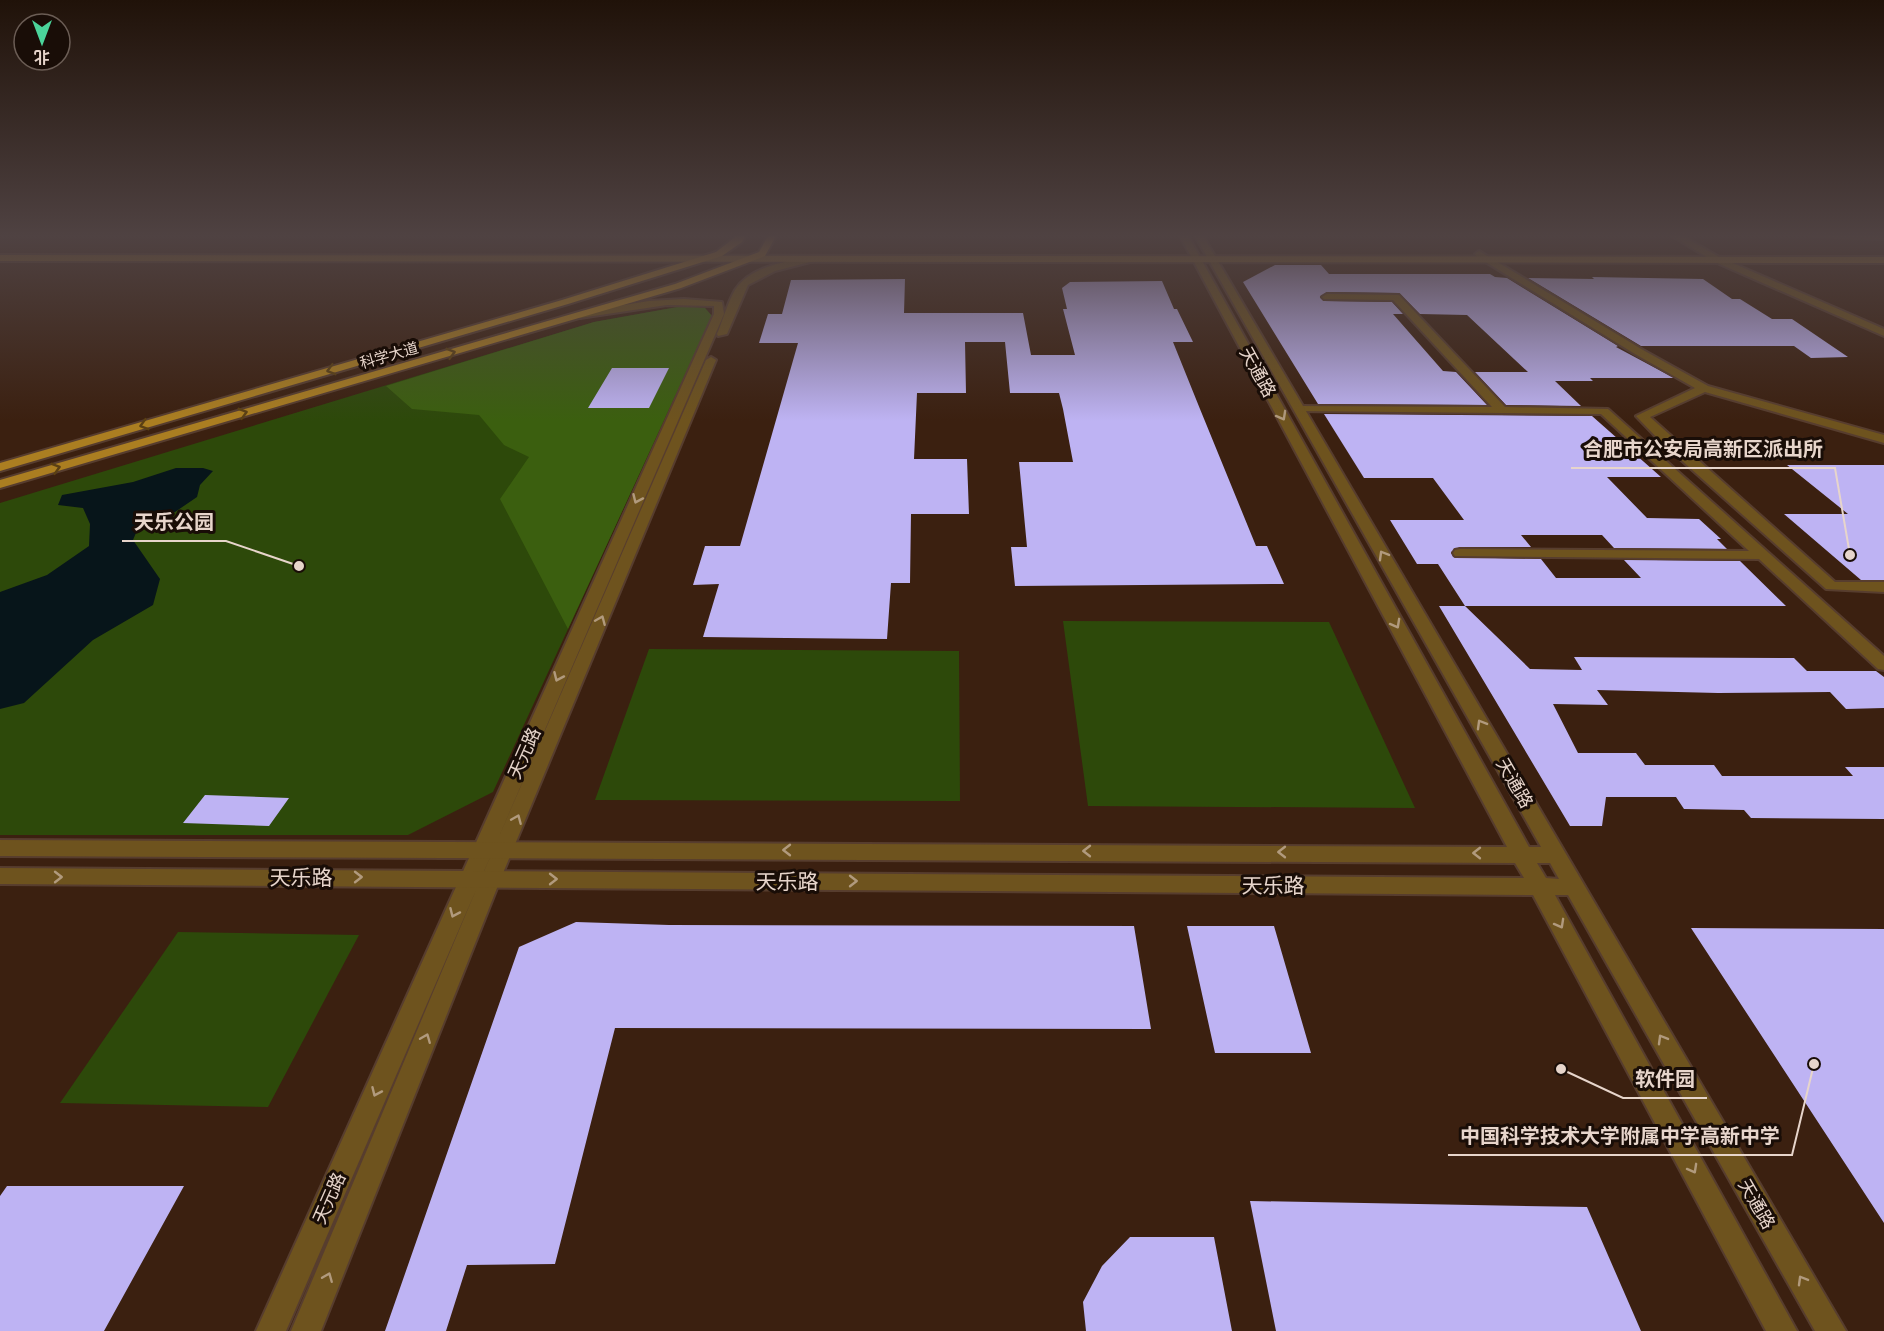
<svg xmlns="http://www.w3.org/2000/svg" width="1884" height="1331" font-family="Poppins,'Noto Sans SC',sans-serif">
  <style>
    .green { fill: #2d490a }
    .forest { fill: #3b5f0f }
    .water { fill: #07151a }
    .building { fill: #beb3f3 }
    .lines { fill: none; stroke-linecap: round; stroke-linejoin: round }
    .minor-casing { stroke: #573d2e; stroke-width: 4 }
    .tertiary-casing { stroke: #573d2e; stroke-width: 4 }
    .secondary-casing { stroke: #573d2e; stroke-width: 4 }
    .primary-casing { stroke: #573d2e; stroke-width: 4 }
    .minor { fill: #6e531e; fill-rule: evenodd }
    .tertiary { fill: #6e531e; fill-rule: evenodd }
    .secondary { fill: #8f6c29; fill-rule: evenodd }
    .primary { fill: #ab7e21; fill-rule: evenodd }
    .oneway { stroke: #5b4013 }
    .oneway2 { stroke: #b19a7d }
    .labels { text-anchor: middle; dominant-baseline: central; stroke-width: 6; stroke-linejoin: round; paint-order: stroke }
    .far-street-label { font-size: 15px; fill: #e7d5cb; stroke: #190d07 }
    .street-label { font-size: 18px; fill: #e7d5cb; stroke: #190d07 }
    .near-street-label { font-size: 21px; fill: #e7d5cb; stroke: #190d07 }
    .leader { fill: none; stroke: #e7d5cb; stroke-width: 2 }
    .callout-dot { fill: #e7d5cb; stroke: #190d07; stroke-width: 2 }
    .callout-label { font-size: 20px; text-anchor: middle; font-weight: bold; fill: #e7d5cb; stroke: #190d07; stroke-width: 6; stroke-linejoin: round; paint-order: stroke }
  </style>
  <rect width="100%" height="100%" fill="#3b2010"/>
  <!-- green -->
  <path class="green" d="M 683,306 L 705,308 L 712,316 L 493,792 L 408,835 L 0,835 L 0,503 L 594,322 Z
    M 1063,621 L 1329,622 L 1415,808 L 1088,806 Z
    M 649,649 L 959,651 L 960,801 L 595,800 Z
    M 178,932 L 359,935 L 268,1107 L 60,1103 Z"/>
  <!-- forest -->
  <path class="forest" d="M 683,306 L 705,308 L 712,316 L 568,629 L 500,499 L 529,457 L 504,445 L 479,415 L 412,409 L 386,386 L 594,322 Z"/>
  <!-- water -->
  <path class="water" d="M 176,468 L 203,468 L 213,471 L 200,485 L 197,497 L 175,512 L 141,521 L 133,540 L 160,579 L 153,605 L 93,640 L 24,703 L 0,709 L 0,592 L 47,575 L 89,546 L 90,524 L 83,508 L 58,505 L 62,495 L 133,482 Z"/>
  <!-- building -->
  <path class="building" d="M 1275,265 L 1321,265 L 1329,274 L 1490,274 L 1495,277 L 1507,278 L 1618,346 L 1616,347 L 1674,378 L 1590,378 L 1593,381 L 1555,381 L 1581,406 L 1506,405 L 1475,372 L 1528,372 L 1467,315 L 1420,314 L 1399,293 L 1327,292 L 1320,297 L 1324,301 L 1392,302 L 1403,314 L 1393,314 L 1443,371 L 1456,372 L 1487,405 L 1318,404 L 1243,282 Z
    M 1592,277 L 1703,279 L 1732,299 L 1740,299 L 1772,319 L 1792,319 L 1848,357 L 1811,358 L 1794,346 L 1641,346 L 1528,278 L 1594,279 Z
    M 905,279 L 904,313 L 1023,313 L 1031,355 L 1075,355 L 1063,309 L 1067,309 L 1062,288 L 1070,282 L 1162,281 L 1174,309 L 1177,309 L 1193,342 L 1173,342 L 1200,409 L 1256,546 L 1267,546 L 1284,584 L 1015,586 L 1011,547 L 1027,547 L 1019,462 L 1073,462 L 1063,409 L 1059,393 L 1010,393 L 1005,342 L 965,342 L 966,393 L 917,393 L 914,459 L 967,459 L 969,514 L 911,514 L 910,583 L 891,583 L 887,639 L 703,637 L 719,584 L 693,585 L 705,546 L 740,546 L 798,343 L 759,343 L 768,314 L 782,314 L 791,280 Z
    M 612,368 L 669,368 L 649,408 L 588,408 Z
    M 1324,414 L 1592,416 L 1661,477 L 1607,477 L 1647,518 L 1699,519 L 1721,539 L 1717,539 L 1727,549 L 1614,548 L 1602,535 L 1521,535 L 1531,547 L 1460,547 L 1451,552 L 1453,557 L 1541,559 L 1556,578 L 1641,578 L 1624,560 L 1740,561 L 1786,606 L 1465,606 L 1438,564 L 1417,564 L 1390,520 L 1464,520 L 1433,478 L 1364,478 Z
    M 1787,465 L 1884,465 L 1884,580 L 1861,580 L 1784,514 L 1848,514 Z
    M 1439,606 L 1465,606 L 1530,669 L 1582,670 L 1574,657 L 1794,658 L 1807,671 L 1876,671 L 1884,677 L 1884,708 L 1846,709 L 1830,692 L 1718,693 L 1597,690 L 1608,705 L 1553,704 L 1578,753 L 1636,753 L 1645,765 L 1714,765 L 1722,776 L 1853,776 L 1845,767 L 1884,767 L 1884,819 L 1751,818 L 1744,810 L 1684,809 L 1676,797 L 1606,797 L 1602,826 L 1570,826 Z
    M 205,795 L 289,798 L 269,826 L 183,823 Z
    M 576,922 L 669,925 L 1134,926 L 1151,1029 L 615,1028 L 555,1264 L 467,1265 L 446,1331 L 385,1331 L 519,947 Z
    M 1187,926 L 1274,926 L 1311,1053 L 1215,1053 Z
    M 1691,928 L 1884,929 L 1884,1223 Z
    M 7,1186 L 184,1186 L 104,1331 L 0,1331 L 0,1196 Z
    M 1250,1201 L 1587,1207 L 1641,1331 L 1276,1331 Z
    M 1130,1237 L 1214,1237 L 1232,1331 L 1086,1331 L 1083,1302 L 1102,1266 Z"/>
  <g class="lines">
    <!-- minor casing -->
    <g class="minor-casing">
      <path id="minor" d="M 1809,234 L 1884,234 L 1884,239 L 1813,236 Z
        M 1479,251 L 1643,350 L 1708,386 L 1884,435 L 1884,443 L 1705,392 L 1650,417 L 1835,582 L 1884,582 L 1884,592 L 1826,589 L 1662,443 L 1636,416 L 1695,388 L 1635,354 L 1476,256 L 1475,254 Z
        M 811,256 L 815,259 L 814,261 L 775,271 L 748,285 L 727,334 L 718,336 L 717,334 C 723,320 727,304 735,290 C 750,266 786,262 811,256 Z
        M 1327,294 L 1399,295 L 1505,407 L 1608,409 L 1884,656 L 1884,670 L 1878,669 L 1759,559 L 1455,556 L 1453,553 L 1455,550 L 1460,549 L 1749,551 L 1601,414 L 1295,411 L 1295,407 L 1299,406 L 1492,407 L 1393,300 L 1324,299 L 1322,297 Z
        M 684,299 L 722,302 L 724,314 L 286,1331 L 256,1331 L 714,314 L 714,306 L 667,305 L 580,318 L 575,315 L 580,312 L 649,301 Z
        M 711,357 L 716,360 L 501,878 L 321,1331 L 291,1331 L 481,878 L 706,360 Z"/>
    </g>
    <!-- tertiary casing -->
    <g class="tertiary-casing">
      <path id="tertiary" d="M 1179,234 L 1187,234 L 1529,847 L 1541,847 L 1194,234 L 1202,234 L 1846,1331 L 1815,1331 L 1568,895 L 1555,895 L 1797,1331 L 1766,1331 L 1533,895 L 0,884 L 0,868 L 1524,878 L 1515,863 L 0,856 L 0,840 L 1507,847 ZM 1537,863 L 1550,863 L 1559,879 L 1546,878 Z
        M 1669,234 L 1679,234 L 1721,258 L 1884,329 L 1884,336 L 1715,262 Z"/>
    </g>
    <!-- secondary casing -->
    <g class="secondary-casing">
      <path id="secondary" d="M 0,255 L 1884,257 L 1884,263 L 0,261 Z"/>
    </g>
    <!-- primary casing -->
    <g class="primary-casing">
      <path id="primary" d="M 739,234 L 747,234 L 742,242 L 722,256 L 568,304 L 0,471 L 0,463 L 562,300 L 716,252 Z
        M 769,234 L 777,234 L 765,256 L 681,288 L 0,488 L 0,480 L 675,284 L 759,252 Z"/>
    </g>
    <!-- minor -->
    <use href="#minor" class="minor"/>
    <!-- tertiary -->
    <use href="#tertiary" class="tertiary"/>
    <!-- secondary -->
    <use href="#secondary" class="secondary"/>
    <!-- primary -->
    <use href="#primary" class="primary"/>
  </g>
  <!-- one-way arrows -->
  <defs><path id="oneway-chevron" d="M-2-3.5L2.5 0L-2 3.5" fill="none" stroke-width="1.6" stroke-linecap="round" stroke-linejoin="round" transform="scale(1.5)"/></defs>
  <g class="oneway">
    <use href="#oneway-chevron" transform="translate(451 353) rotate(-16)"/>
    <use href="#oneway-chevron" transform="translate(331 370) rotate(164)"/>
    <use href="#oneway-chevron" transform="translate(243 413) rotate(-16)"/>
    <use href="#oneway-chevron" transform="translate(144 425) rotate(164)"/>
    <use href="#oneway-chevron" transform="translate(56 468) rotate(-16)"/>
  </g>
  <g class="oneway2">
    <use href="#oneway-chevron" transform="translate(1282 416) rotate(61)"/>
    <use href="#oneway-chevron" transform="translate(637 499) rotate(114)"/>
    <use href="#oneway-chevron" transform="translate(1383 555) rotate(-120)"/>
    <use href="#oneway-chevron" transform="translate(601 620) rotate(-67)"/>
    <use href="#oneway-chevron" transform="translate(1396 624) rotate(61)"/>
    <use href="#oneway-chevron" transform="translate(558 677) rotate(114)"/>
    <use href="#oneway-chevron" transform="translate(1481 724) rotate(-120)"/>
    <use href="#oneway-chevron" transform="translate(517 819) rotate(-67)"/>
    <use href="#oneway-chevron" transform="translate(787 850) rotate(-180)"/>
    <use href="#oneway-chevron" transform="translate(1087 851) rotate(-180)"/>
    <use href="#oneway-chevron" transform="translate(1282 852) rotate(-180)"/>
    <use href="#oneway-chevron" transform="translate(1477 853) rotate(-180)"/>
    <use href="#oneway-chevron" transform="translate(58 877)"/>
    <use href="#oneway-chevron" transform="translate(358 877)"/>
    <use href="#oneway-chevron" transform="translate(553 879)"/>
    <use href="#oneway-chevron" transform="translate(853 881)"/>
    <use href="#oneway-chevron" transform="translate(454 913) rotate(114)"/>
    <use href="#oneway-chevron" transform="translate(1560 924) rotate(61)"/>
    <use href="#oneway-chevron" transform="translate(426 1038) rotate(-68)"/>
    <use href="#oneway-chevron" transform="translate(1662 1039) rotate(-120)"/>
    <use href="#oneway-chevron" transform="translate(376 1092) rotate(114)"/>
    <use href="#oneway-chevron" transform="translate(1693 1169) rotate(61)"/>
    <use href="#oneway-chevron" transform="translate(328 1277) rotate(-68)"/>
    <use href="#oneway-chevron" transform="translate(1802 1280) rotate(-120)"/>
  </g>
  <!-- sky -->
  <linearGradient id="sky" x2="0" y2="1"><stop stop-color="#201209"/><stop offset="0.56" stop-color="#4f4242"/><stop offset="1" stop-color="#4f4242" stop-opacity="0"/></linearGradient>
  <rect width="1884" height="421" fill="url(#sky)"/>
  <g class="labels">
    <!-- far-street labels -->
    <g class="far-street-label">
      <text transform="translate(389 355) rotate(-16)">科学大道</text>
    </g>
    <!-- street labels -->
    <g class="street-label">
      <text transform="translate(1258 372) rotate(61)">天通路</text>
      <text transform="translate(524 753) rotate(-66)">天元路</text>
      <text transform="translate(1515 783) rotate(60)">天通路</text>
      <text transform="translate(329 1198) rotate(-66)">天元路</text>
      <text transform="translate(1757 1204) rotate(60)">天通路</text>
    </g>
    <!-- near-street labels -->
    <g class="near-street-label">
      <text x="301" y="877">天乐路</text>
      <text x="787" y="881">天乐路</text>
      <text x="1273" y="885">天乐路</text>
    </g>
  </g>
  <!-- callouts -->
  <path class="leader" d="M1850 555L1835 468H1571M299 566L226 541H122M1561 1069L1623 1098H1707M1814 1064L1792 1155H1448"/>
  <g class="callout-dot">
    <circle cx="1850" cy="555" r="6"/>
    <circle cx="299" cy="566" r="6"/>
    <circle cx="1561" cy="1069" r="6"/>
    <circle cx="1814" cy="1064" r="6"/>
  </g>
  <g class="callout-label">
    <text x="1703" y="456">合肥市公安局高新区派出所</text>
    <text x="174" y="529">天乐公园</text>
    <text x="1665" y="1086">软件园</text>
    <text x="1620" y="1143">中国科学技术大学附属中学高新中学</text>
  </g>
  <!-- north arrow -->
  <g transform="translate(42 42) rotate(180)"><circle r="28" fill="#190d07" stroke="#6b5d55" stroke-width="1.5"/>
  <path d="M0-4.5L10 22L0 15L-10 22Z" fill="#4bd49b"/>
  <text y="-9" font-size="16" font-weight="bold" text-anchor="middle" fill="#e7d5cb">北</text>
  </g>
</svg>
